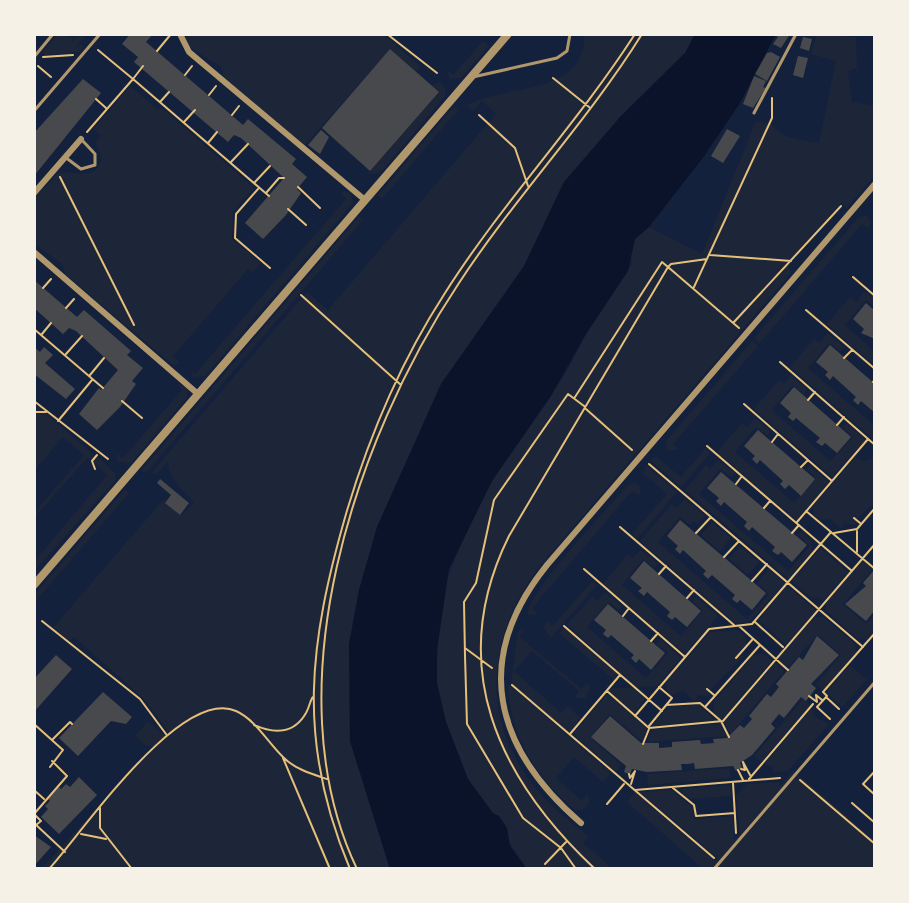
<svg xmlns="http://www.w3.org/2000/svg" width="909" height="903" font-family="'Open Sans',sans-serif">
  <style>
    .green { fill: #1d2539 }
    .water { fill: #0b132b }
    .building { fill: #48494c }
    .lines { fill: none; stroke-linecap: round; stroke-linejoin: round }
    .path { stroke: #e5c07b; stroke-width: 2 }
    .service { stroke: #b1986c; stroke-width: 3 }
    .minor { stroke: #b1986c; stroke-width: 6 }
    .tertiary { stroke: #b1986c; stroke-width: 8 }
  </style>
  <rect width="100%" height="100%" fill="#14213d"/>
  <!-- green -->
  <path class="green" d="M 58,34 L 74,38 L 70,45 L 79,34 L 87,34 L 75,48 L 81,44 L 84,47 L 79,52 L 45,55 L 42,52 Z
    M 184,34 L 383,34 L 421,67 L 416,72 L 390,50 L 304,146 L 223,76 L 221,67 L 189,47 Z
    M 584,34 L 695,34 L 685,53 L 621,116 L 564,182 L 524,266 L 441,384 L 377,527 L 359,590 L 349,644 L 350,741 L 390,869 L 41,869 L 153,746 L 146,746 L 135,736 L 148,721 L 162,734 L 167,730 L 143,698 L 74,637 L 70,641 L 52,629 L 163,500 L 181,516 L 194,502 C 182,489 168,480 168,461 L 156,475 L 152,472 L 307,292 L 328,310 L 496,114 L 482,101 L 473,111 L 467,105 C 506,84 587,96 584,34 Z
    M 817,34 L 856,37 L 857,68 L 848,71 L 852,102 L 875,106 L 875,175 L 847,208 L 841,203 L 790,261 L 788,267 L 792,272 L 543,562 C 487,632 477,720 538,791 C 552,808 571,822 588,836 L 583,843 L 613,869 L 527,869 L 468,779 L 446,722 L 437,683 L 438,629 L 446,584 L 470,520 L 492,481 L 568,370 L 586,334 L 632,264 L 630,247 L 635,239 L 649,227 L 702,254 L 756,121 L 772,124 C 780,139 803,140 819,143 L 836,61 L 811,54 Z
    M 483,41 L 489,46 L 461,78 L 450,79 L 446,70 L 453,75 Z
    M 439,82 L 445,88 L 445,96 L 380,173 L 367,174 L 439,92 L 432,85 Z
    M 130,86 L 158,110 L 162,108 L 254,188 L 233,212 L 232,239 L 261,263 L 253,272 L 248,269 L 173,356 L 180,363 L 174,366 L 66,275 L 62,264 L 34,244 L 34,198 L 57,174 C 76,168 96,184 102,157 L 95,142 L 101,136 L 93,129 Z
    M 454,106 L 458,110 L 382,199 L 378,195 Z
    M 345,191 L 351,194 L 353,203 L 205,376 L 193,377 L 190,370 L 195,374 L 346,199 L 341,193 Z
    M 866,215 L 871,223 L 869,229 L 862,224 L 760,343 L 754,338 L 858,218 Z
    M 359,216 L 363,220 L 146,473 L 141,471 Z
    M 865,291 L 875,300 L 875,307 L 866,300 L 845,325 L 875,352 L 875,366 L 827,324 L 850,297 L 856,302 Z
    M 828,333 L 844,347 L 840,351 L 829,343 L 808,368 L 875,426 L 875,441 L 790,367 L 814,339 L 819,343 Z
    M 752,341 L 758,346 L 673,444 L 679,449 L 668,451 L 666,441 Z
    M 791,375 L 807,389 L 804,394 L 793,385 L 772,410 L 830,461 L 853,437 L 842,427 L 846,423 L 865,440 L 832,477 L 754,409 L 779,380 L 784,384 Z
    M 177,384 L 187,387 L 187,397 L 131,463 L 118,462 L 116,453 L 123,458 L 182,390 Z
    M 34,403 L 94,455 L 90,460 L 87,458 L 34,518 L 34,513 L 84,455 L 63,437 L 34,471 Z
    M 755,418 L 771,431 L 767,435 L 756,427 L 735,452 L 794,503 L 816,478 L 806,469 L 809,465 L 829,482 L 796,520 L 717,452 L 742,423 L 747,427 Z
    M 706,448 L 710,453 L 681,487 L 650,460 L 657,457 L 681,477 Z
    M 875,456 L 875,502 L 857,519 L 856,525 L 844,524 L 842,529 L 830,519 L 820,520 L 814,515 L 813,506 L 854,458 L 867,461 Z
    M 98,457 L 115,473 L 115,481 L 34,571 L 34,562 L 107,475 L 93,462 Z
    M 718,460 L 735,473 L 731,477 L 720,469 L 699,494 L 788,571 L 810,546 L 798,535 L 802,531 L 811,540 L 812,552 L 788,579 L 685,490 L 706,465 L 710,469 Z
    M 646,465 L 677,492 L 637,539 L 632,534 L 667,494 L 643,473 Z
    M 636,482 L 641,489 L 639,496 L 632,491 L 532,608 L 538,614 L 528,615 C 527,592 608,508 628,485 Z
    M 125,489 L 129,493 L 34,603 L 34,595 Z
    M 685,499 L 705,516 L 698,525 L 694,521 L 690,525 L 680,517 L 658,542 L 747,619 L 769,594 L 757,583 L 768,569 L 785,583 L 750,621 L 735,623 L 640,541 L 672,504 L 677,508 Z
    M 712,522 L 731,538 L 720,551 L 701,535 Z
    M 740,546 L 759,562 L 748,575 L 729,559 Z
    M 821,548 L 848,572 L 823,601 L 816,596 L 813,599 L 791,581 Z
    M 641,550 L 658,564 L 654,568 L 643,559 L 622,585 L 681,636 L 703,611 L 692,601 L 696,597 L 718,616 L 685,654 L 603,584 L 628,554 L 633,558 Z
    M 863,561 L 873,569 L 843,604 L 866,624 L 875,615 L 875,630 L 867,639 L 859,640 L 826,611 L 826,603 Z
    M 592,581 L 597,585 L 551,638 L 544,629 L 546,621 L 553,626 Z
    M 787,586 L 816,610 L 786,645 L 758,620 Z
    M 605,592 L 622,606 L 619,610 L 608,602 L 587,627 L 646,678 L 668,653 L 657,644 L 661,639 L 681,658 L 657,686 L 637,687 L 567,625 L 592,596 L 597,601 Z
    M 815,617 L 823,617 L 855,644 L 856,652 L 823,690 L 816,684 L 841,655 L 818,635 L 788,667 L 778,659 Z
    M 564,628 L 618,674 L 614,680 L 559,633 Z
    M 523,629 L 520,637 L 581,689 L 587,683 L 590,687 L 586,698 L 574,698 L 579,691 L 532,651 L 514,671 L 561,713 L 567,706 L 581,718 L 569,732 L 511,683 L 518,632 Z
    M 737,630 L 745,636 L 746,644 L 737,655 L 744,656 L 708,692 L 710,697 L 698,695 L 695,702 L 683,691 L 671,695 L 666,690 L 665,683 L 710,632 Z
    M 764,654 L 772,661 L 721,720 L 714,713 L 714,701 L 754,655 Z
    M 775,663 L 784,671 L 731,734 L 724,723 Z
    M 850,665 L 867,680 L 842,707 L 826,692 Z
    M 508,684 L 611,773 L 603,782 L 574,757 L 556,778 L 581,800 L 588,795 L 589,803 L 584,809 L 575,810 C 537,778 509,736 508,684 Z
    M 612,688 L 633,688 L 645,699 L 634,713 L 609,691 Z
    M 607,694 L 647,728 L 642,741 L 610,714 L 590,737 L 621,765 L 616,772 L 573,734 Z
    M 803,699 L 810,705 L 761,762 L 754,756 Z
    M 699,705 L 716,721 L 652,726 L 668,707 Z
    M 811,709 L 815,717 L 829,724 L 788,771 L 773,772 L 772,766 L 764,764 Z
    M 720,724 L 726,736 L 647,742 L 652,729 Z
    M 730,768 L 731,778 L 648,785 L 647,774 Z
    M 793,770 L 875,841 L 875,869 L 698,869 L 700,866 L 627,802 L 635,793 L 715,861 L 717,858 L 640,792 L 672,790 L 693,808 L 694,819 L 733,816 L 734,840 L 740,833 L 736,796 L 746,784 L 779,782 L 780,786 Z
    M 731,785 L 731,796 L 689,799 L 682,793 L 682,789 Z"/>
  <!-- water -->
  <path class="water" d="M 695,34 L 776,34 L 740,103 L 705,155 L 649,227 L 635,239 L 628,271 L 586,334 L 551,396 L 492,481 L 449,569 L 437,650 L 437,683 L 446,722 L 468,779 L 493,813 L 499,816 L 507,828 L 510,846 L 527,869 L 390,869 L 350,741 L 349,644 L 359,590 L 377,527 L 441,384 L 524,266 L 564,182 L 621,116 L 685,53 Z"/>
  <!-- building -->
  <path class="building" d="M 130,34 L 153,34 L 146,42 L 243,125 L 248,119 L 296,159 L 292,164 L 307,177 L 297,189 L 301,193 L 286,215 L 263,239 L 245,223 L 284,178 L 241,138 L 234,135 L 228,142 L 134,62 L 138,57 L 122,44 Z
    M 773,34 L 790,34 L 781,48 L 773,44 L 778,37 Z
    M 803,37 L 812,39 L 809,51 L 800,48 Z
    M 390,49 L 439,92 L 370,171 L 322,128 Z
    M 771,52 L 780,57 L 767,81 L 755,74 L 767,53 Z
    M 798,56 L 808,58 L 803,78 L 793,75 Z
    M 754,76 L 766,81 L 763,87 L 766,88 L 753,108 L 743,104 Z
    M 83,79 L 101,93 L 34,176 L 34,133 Z
    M 727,129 L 740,136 L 723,163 L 711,156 Z
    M 321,130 L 329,137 L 320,154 L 308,145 Z
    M 34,280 L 77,317 L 84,310 L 131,351 L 127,355 L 143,368 L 132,381 L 136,384 L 120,407 L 97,430 L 79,414 L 99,388 L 101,390 L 118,370 L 76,331 L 69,328 L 63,334 L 34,308 Z
    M 866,303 L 875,311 L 875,339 L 861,333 L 864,329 L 853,319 Z
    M 830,345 L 875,384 L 875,413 L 861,401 L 858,405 L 853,400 L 856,397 L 833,376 L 830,380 L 825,375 L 828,372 L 816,362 Z
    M 34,347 L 40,352 L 44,347 L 53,355 L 45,363 L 75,389 L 66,399 L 34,374 Z
    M 794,387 L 851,437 L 837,453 L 825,443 L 822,446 L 816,442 L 820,438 L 796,418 L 793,421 L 788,417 L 791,413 L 780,403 Z
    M 758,430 L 815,479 L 801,496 L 789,485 L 785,489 L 780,484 L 783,481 L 760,460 L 757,464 L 752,459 L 755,456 L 744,446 Z
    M 721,472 L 807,545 L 792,562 L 781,552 L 778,555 L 772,551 L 775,547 L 752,527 L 749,531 L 744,526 L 747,522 L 724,502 L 721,506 L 716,501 L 719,498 L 707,488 Z
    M 160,479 L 189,503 L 180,515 L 165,503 L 171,495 L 157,483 Z
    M 680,520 L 766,593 L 752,610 L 740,600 L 737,603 L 732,599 L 735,595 L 712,575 L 708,579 L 703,574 L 706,571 L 683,550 L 680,554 L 675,549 L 678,546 L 667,536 Z
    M 644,561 L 701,611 L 687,627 L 675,617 L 672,620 L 667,616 L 670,612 L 647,592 L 644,596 L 638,591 L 642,588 L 630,578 Z
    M 875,569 L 875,610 L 866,621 L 845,604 L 866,586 L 863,583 Z
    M 608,604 L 665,653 L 651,670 L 639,659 L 636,663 L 631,658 L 634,655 L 611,635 L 608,638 L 603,634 L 606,630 L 594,620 Z
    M 817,636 L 839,655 L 811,684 L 816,688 L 806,701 L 801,697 L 784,718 L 779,714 L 771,724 L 775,728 L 752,755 L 740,763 L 742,768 L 736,771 L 733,766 L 695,769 L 694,763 L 688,764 L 681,764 L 682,770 L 647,772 L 632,769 L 630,775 L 624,772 L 626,766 L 591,737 L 610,716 L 641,743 L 659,743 L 659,748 L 672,747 L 672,742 L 700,740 L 701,744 L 714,743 L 713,739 L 727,738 L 740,725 L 744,728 L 752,719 L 749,716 L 767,694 L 771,697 L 779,687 L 776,684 L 799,657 L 803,660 Z
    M 56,655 L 72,669 L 34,712 L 34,679 Z
    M 103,692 L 132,717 L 126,724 L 111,721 L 78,756 L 59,738 Z
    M 79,777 L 97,795 L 59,834 L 41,817 L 48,809 L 45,806 L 50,801 L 48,799 L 59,787 L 61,789 L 66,784 L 70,787 Z
    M 34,835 L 51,847 L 34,866 Z"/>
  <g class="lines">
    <!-- path -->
    <path class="path" d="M 72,34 L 77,34
      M 387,34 L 437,73
      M 98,50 L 133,79 L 143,66
      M 157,51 L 171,34
      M 43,57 L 73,55
      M 38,66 L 51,77
      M 185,75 L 192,66
      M 553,78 L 589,107
      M 209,95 L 216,86
      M 96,99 L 106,108
      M 160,102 L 169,92
      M 232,115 L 239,106
      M 479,115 L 515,148 L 528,186
      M 184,122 L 195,110
      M 87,132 L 133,79 L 269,196
      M 208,143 L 217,132
      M 231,162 L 248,144
      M 60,177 L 134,325
      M 254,183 L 270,166
      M 298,187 L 320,208
      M 258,189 L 236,214 L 235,238 L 270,268
      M 266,193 L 279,178 L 284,178
      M 288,209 L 306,225
      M 710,255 L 791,261
      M 853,277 L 875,296
      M 694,287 L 772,118 L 772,98
      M 43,288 L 51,279
      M 301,295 L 401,385
      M 66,308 L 74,299
      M 806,310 L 875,369
      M 734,322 L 841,206
      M 34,329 L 103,388
      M 42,334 L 51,323
      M 66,354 L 82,336
      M 844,358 L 852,350
      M 780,362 L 875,445
      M 90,375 L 104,358
      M 873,382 L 875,379
      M 575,397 L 662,262 L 668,267 L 671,264 L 707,259
      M 808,400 L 815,392
      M 34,401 L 108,459
      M 122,401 L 142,418
      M 744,404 L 832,481
      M 586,409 L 632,450
      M 34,412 L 46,412
      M 58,421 L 92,380
      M 837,425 L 844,417
      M 772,442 L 778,434
      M 707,446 L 852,571
      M 649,464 L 863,647
      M 801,467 L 808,460
      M 95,469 L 92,461 L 97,455
      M 736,484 L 742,476
      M 764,508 L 770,501
      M 806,511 L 875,569
      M 854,518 L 860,523
      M 797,522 L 868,439
      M 620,527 L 734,625
      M 857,531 L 857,552
      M 696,533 L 711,517
      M 792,533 L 799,525
      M 834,533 L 857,529 L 875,508
      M 724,557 L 739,541
      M 584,569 L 685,657
      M 659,574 L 666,566
      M 752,581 L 767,564
      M 687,598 L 694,590
      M 623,616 L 629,608
      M 42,621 L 140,699 L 166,734
      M 755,622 L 783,647
      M 564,626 L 662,711
      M 739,626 L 788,670
      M 651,641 L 658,633
      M 465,648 L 492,668
      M 736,658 L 752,640
      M 512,685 L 714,858
      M 707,689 L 714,695
      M 607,691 L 649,728 L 723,721 L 875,544
      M 809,696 L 817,702 L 816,695 L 822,700
      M 826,697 L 839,709
      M 666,705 L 700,703 L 721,721 L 729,737
      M 705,707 L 760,645
      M 817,707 L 827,696 L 823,692 L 875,633
      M 817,707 L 830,719
      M 635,716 L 709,629 L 752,624 L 831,532
      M 34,724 L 63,750 L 50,767
      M 254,725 C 274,734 294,734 306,713 C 310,706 310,700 313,697
      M 649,726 L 672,698 L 659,687
      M 570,734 L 620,675
      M 53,739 L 70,722 L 72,724
      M 643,744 L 649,729
      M 283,758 L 330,869
      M 741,769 L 745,770 L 743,762 L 750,775
      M 738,770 L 743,780
      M 875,771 L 863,784 L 875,795
      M 629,774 L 630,778 L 635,771 L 631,784
      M 749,779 L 813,704
      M 800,780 L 875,844
      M 733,783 L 736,833
      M 673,788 L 694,805 L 696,816 L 735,813
      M 34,790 L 44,799
      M 635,790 L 780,778
      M 852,803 L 875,823
      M 607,804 L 624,784
      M 100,808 L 100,828 L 132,869
      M 34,823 L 65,852
      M 36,825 L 41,821 L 34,814 L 67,776 L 52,761
      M 81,834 L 106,839
      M 545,864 L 566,842
      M 49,869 C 83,832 180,687 236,711 C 256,720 268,743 284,758 C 295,769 312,774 327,779
      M 350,869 C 296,741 309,643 346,514 C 369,436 401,361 445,293 C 502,203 577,124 635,34
      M 357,869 C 271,689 355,439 459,283 C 515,197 588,121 642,34
      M 576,869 L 561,848 L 523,818 L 467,724 L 465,656 L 464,602 L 476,583 L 494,500 L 568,394 L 584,406
      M 595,869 C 497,777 445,665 509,536 L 668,267 L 739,328"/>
    <!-- service -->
    <path class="service" d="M 34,57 L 53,34
      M 473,77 L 557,58 L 567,51 L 570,34
      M 34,111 L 100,34
      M 754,113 L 796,34
      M 65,157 L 81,169 L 95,165 L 95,154 L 81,139
      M 714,869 L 875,682"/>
    <!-- minor -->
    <path class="minor" d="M 180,34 L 189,52 L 365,200
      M 34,193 L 81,139
      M 34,252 L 198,394
      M 581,823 C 494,748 471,659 547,565 L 875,184"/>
    <!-- tertiary -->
    <path class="tertiary" d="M 34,585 L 508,34"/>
  </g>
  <!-- border -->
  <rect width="909" height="903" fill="none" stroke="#f6f1e7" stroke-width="72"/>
</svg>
